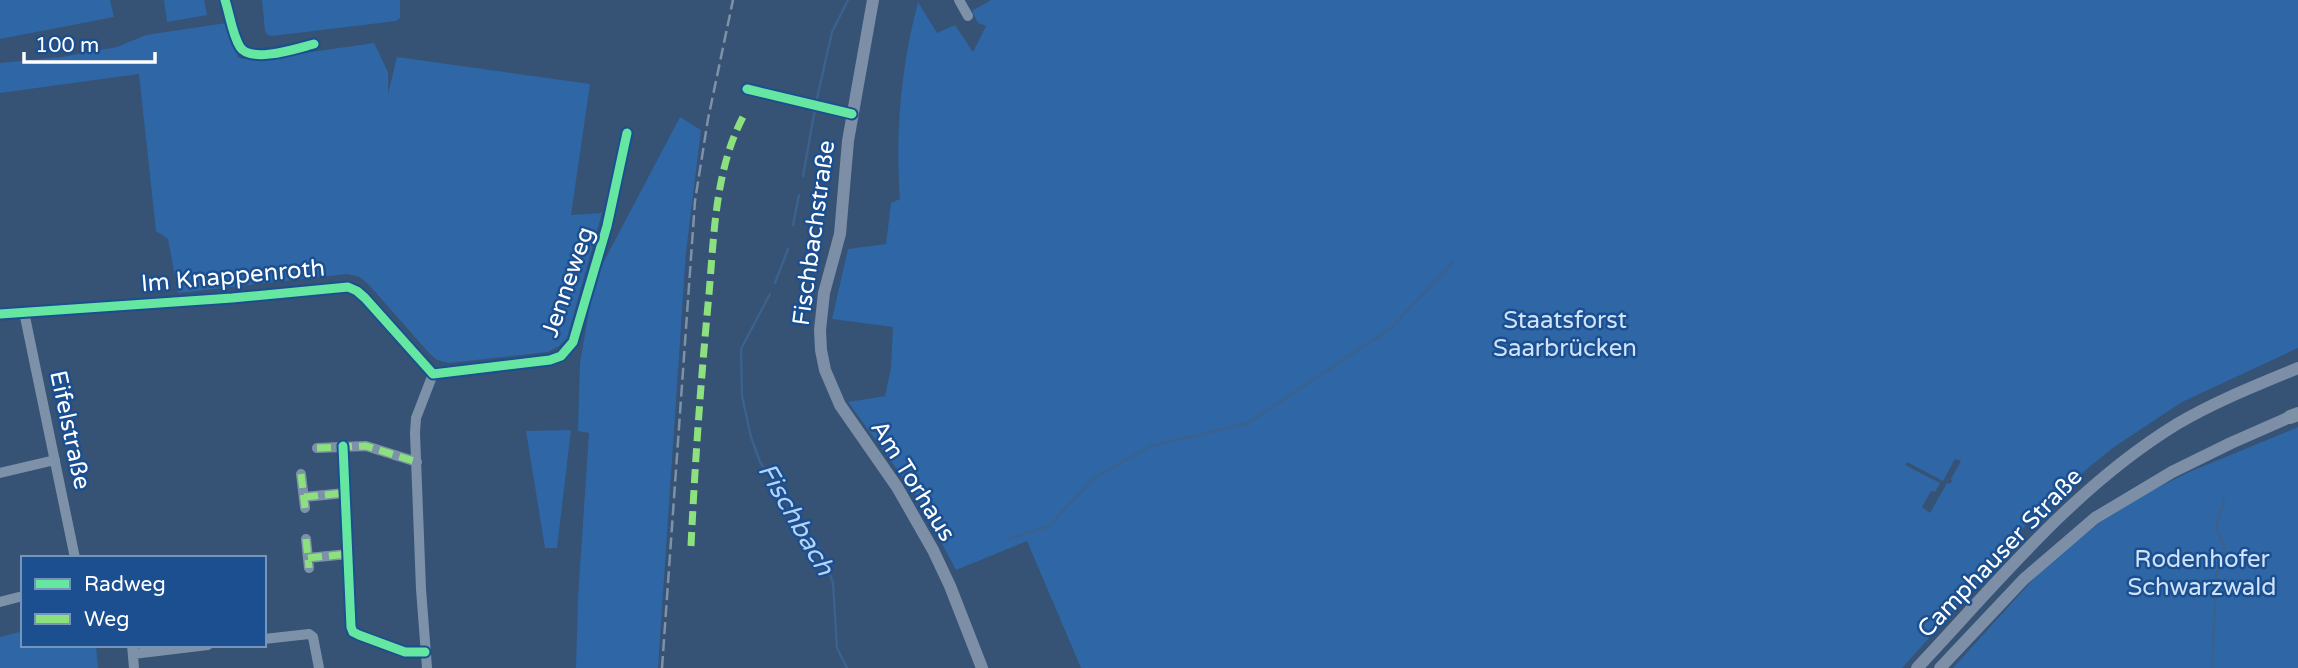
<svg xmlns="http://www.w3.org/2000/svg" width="2298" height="668" font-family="'Varela Round',sans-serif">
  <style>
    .green { fill: #2f66a5; fill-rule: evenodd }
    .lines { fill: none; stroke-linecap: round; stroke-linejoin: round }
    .stream { stroke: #3b618d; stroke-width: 2.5 }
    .minor { stroke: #7d92a8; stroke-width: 10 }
    .major { stroke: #7d8ea7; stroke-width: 12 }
    .highway { stroke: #7e92a7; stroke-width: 14 }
    .rail { stroke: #7e92a7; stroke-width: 2.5; stroke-dasharray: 12 5; stroke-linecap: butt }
    .quiet { stroke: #8de07e; stroke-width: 7; stroke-dasharray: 14 7; stroke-linecap: butt }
    .cycleway-casing { stroke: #1b4f8f; stroke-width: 13 }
    .cycleway { stroke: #66e7a1; stroke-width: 9 }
    .labels { text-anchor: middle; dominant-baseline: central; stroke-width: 5; stroke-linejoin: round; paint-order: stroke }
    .street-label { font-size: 24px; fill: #fff; stroke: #1b4f8f }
    .park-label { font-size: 24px; fill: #cfe3fa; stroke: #1b4f8f }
    .water-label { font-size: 26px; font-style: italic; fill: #b5d3f5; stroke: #1b4f8f }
  </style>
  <rect width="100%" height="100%" fill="#365274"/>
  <!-- green -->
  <path class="green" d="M 0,0 L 110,0 L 114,17 L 0,39 Z
    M 164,0 L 204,0 L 207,15 L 167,22 Z
    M 262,0 L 400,0 L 400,18 L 396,21 L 272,36 L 268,35 L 265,31 Z
    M 991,0 L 2298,0 L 2298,348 L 2182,402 L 2114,447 L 2088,468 L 2028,523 L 1989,565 L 1976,586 L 1902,668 L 1081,668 L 1027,541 L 956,570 L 917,497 L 848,402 L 885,396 L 891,368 L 893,327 L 832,319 L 848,249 L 886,244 L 891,203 L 900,199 C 895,132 901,67 918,2 L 937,33 L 955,25 L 973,52 L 986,26 L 978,23 L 972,11 ZM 1955,459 L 1961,461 L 1951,479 L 1952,481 L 1950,484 L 1947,483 L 1930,513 L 1922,507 L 1931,491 L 1935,492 L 1940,483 L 1905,465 L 1907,462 L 1943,481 Z
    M 226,23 L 238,58 L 255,60 L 374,43 L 388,72 L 388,94 L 397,57 L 590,84 L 571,215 L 602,213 L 567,338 L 559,346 L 548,352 L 449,363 L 437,360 L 429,353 L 370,286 L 360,277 L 347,274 L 178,293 L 168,239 L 156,231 L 139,74 L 0,93 L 0,63 L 62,57 L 117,47 L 146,35 Z
    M 680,117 L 701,130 L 686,252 L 658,668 L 576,668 L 578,597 L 589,433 L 578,431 L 580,363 L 592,294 L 603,263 Z
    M 2298,427 L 2298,668 L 1953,668 L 2045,566 L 2102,521 L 2151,491 L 2189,472 Z
    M 571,430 L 557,548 L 545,548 L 526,431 Z
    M 23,631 L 23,645 L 96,645 L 98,668 L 0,668 L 0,637 Z"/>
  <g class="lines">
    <!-- stream -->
    <path class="stream" d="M 816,103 L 832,32 L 848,0
      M 803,176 L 815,109
      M 793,225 L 799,195
      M 775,283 L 788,249
      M 770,294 L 741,349 L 742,396 L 751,437 L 760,462 L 824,557 L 833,583 L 837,648 L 847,668
      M 1009,539 L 1049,526 L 1094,478 L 1151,446 L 1248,423 L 1390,329 L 1453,262
      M 2212,668 L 2216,576 L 2225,548 L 2216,528 L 2224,499"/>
    <!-- minor -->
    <path class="minor" d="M 225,0 C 230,15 232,34 240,47 C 251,64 298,48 314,44
      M 959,0 L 968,16
      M 747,89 L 852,114
      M 24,312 L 75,558
      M 0,314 L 232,298 L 348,287 L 357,291 L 365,298 L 433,374
      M 433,374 L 550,360 L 561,356 L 573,342 L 607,226 L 627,133
      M 343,446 L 351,627 L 353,632 L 359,635 L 405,652 L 425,652
      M 317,448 L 366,446 L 417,462
      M 0,473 L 55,460
      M 301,474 L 305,508
      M 304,497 L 345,493
      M 306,539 L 309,568
      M 308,558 L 348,554
      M 0,602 L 23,596
      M 264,639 L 309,634 L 313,637 L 319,668
      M 132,645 L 134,668
      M 133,654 L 208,645
      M 427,668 L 421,589 L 415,433 L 416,418 L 433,374"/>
    <!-- major -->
    <path class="major" d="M 873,0 L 848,141 L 840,234 L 824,293 L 820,330 L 821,350 L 825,370 L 840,405 L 897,487 L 933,550 L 950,586 L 982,668
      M 1917,668 C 1999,581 2074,487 2177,424 C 2216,401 2257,385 2298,368
      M 1940,668 L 2024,579 L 2095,518 L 2172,472 L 2231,443 L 2290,417"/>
    <!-- highway -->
    <path class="highway" d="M 2290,417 L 2298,414"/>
    <!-- rail -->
    <path class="rail" d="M 662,668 L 695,201 L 708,119 L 733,0"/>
    <!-- quiet -->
    <path class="quiet" d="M 317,448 L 366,446 L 417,462
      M 301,474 L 305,508
      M 304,497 L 345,493
      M 306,539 L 309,568
      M 691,546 C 695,462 701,378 709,294 C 714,236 715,170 743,117
      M 308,558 L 348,554"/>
    <!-- cycleway casing -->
    <g class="cycleway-casing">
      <path id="cycleway" d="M 225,0 C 230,15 232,34 240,47 C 251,64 298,48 314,44
        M 747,89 L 852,114
        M 0,314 L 232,298 L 348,287 L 357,291 L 365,298 L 433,374 L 550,360 L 561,356 L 573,342 L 607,226 L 627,133
        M 343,446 L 351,627 L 353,632 L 359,635 L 405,652 L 425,652"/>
    </g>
    <!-- cycleway -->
    <use href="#cycleway" class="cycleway"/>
  </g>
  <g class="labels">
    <!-- street labels -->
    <g class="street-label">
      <text transform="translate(814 233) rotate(-82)">Fischbachstraße</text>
      <text transform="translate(233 276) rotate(-5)">Im Knappenroth</text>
      <text transform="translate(568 282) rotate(-71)">Jenneweg</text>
      <text transform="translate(70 430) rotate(78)">Eifelstraße</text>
      <text transform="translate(913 481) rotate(58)">Am Torhaus</text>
      <text transform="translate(2000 553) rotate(-46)">Camphauser Straße</text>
    </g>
    <!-- park labels -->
    <g class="park-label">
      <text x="1565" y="320">Staatsforst<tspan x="1565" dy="28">Saarbrücken</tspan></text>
      <text x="2202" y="559">Rodenhofer<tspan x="2202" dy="28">Schwarzwald</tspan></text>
    </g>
    <!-- water labels -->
    <g class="water-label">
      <text transform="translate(796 519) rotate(60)">Fischbach</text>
    </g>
  </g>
  <!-- legend -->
  <rect x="21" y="556" width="245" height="91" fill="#1b4f8f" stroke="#7695bc" stroke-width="2"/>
  <rect x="35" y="579" width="35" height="10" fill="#66e7a1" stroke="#7695bc" stroke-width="2"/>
  <text x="84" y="591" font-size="21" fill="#ffffff">Radweg</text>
  <rect x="35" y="614" width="35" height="10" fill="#8de07e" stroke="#7695bc" stroke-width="2"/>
  <text x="84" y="626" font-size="21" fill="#ffffff">Weg</text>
  <!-- scale -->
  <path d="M24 52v10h131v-10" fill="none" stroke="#ffffff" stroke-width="3.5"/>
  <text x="35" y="52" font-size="21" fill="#ffffff" stroke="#1b4f8f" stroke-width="5" paint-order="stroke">100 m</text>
</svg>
